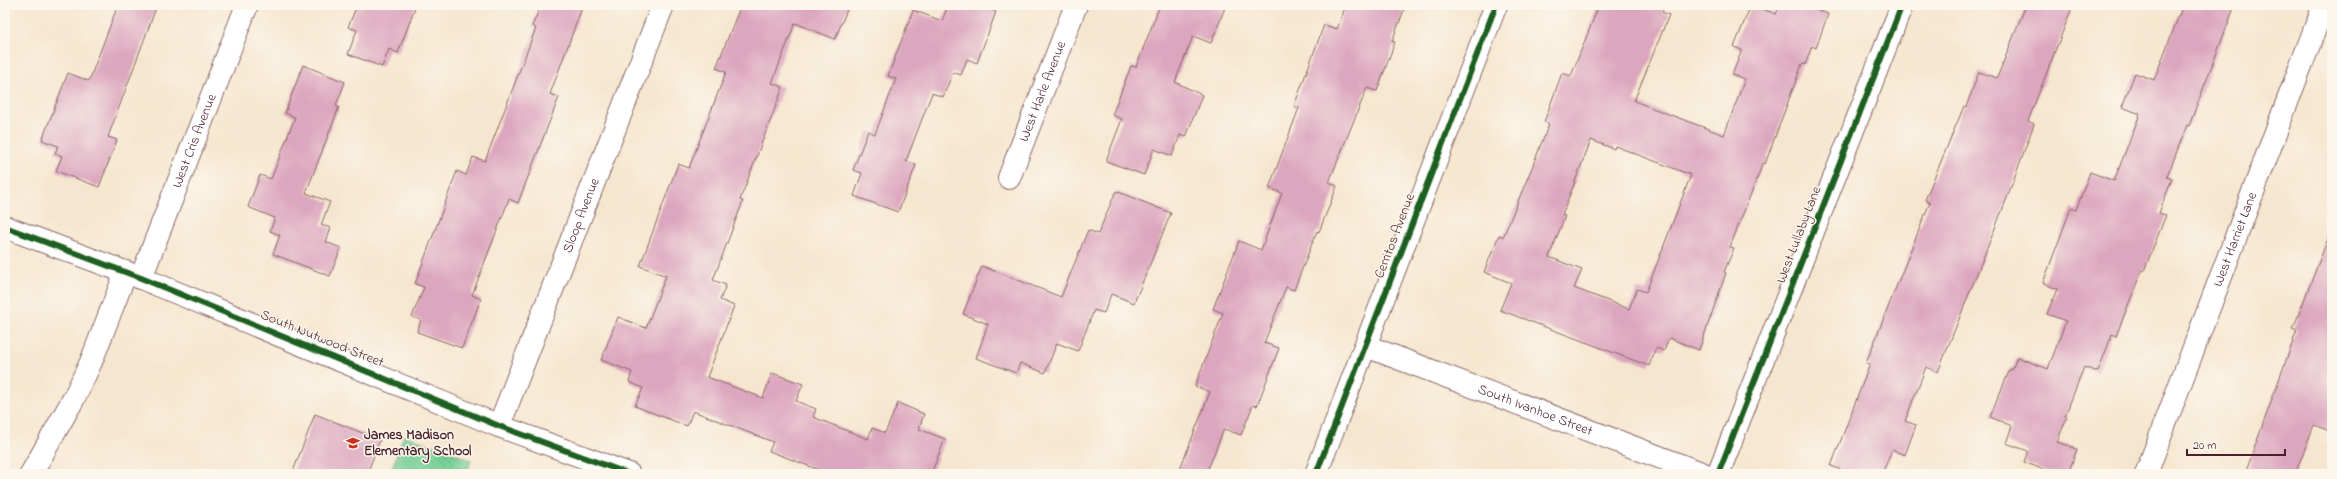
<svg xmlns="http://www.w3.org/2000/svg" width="2337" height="479" font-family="'Indie Flower',sans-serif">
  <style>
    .grass { fill: url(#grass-dots); stroke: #607860 }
    .building { fill: #dca6be; fill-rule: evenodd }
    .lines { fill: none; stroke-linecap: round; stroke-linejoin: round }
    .minor-casing { stroke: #866564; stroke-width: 24 }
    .minor { stroke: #fff; stroke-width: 22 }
    .cycleway-casing { stroke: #fbf7ec; stroke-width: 8 }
    .cycleway { stroke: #1b5e20; stroke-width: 6 }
    .labels { text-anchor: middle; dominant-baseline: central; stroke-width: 3; stroke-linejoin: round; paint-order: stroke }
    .street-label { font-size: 14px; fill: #4a1f2b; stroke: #fbf7ec }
    .poi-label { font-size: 14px; font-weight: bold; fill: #4a1f2b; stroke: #fbf7ec; text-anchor: start }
  </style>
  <defs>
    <pattern id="grass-dots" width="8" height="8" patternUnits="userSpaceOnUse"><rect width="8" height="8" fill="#76d096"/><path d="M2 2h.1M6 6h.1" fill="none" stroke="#68b281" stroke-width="1.8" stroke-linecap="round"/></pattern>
  </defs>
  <rect width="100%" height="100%" fill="#fbf7ec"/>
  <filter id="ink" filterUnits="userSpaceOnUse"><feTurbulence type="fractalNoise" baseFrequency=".025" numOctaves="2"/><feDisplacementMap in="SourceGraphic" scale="8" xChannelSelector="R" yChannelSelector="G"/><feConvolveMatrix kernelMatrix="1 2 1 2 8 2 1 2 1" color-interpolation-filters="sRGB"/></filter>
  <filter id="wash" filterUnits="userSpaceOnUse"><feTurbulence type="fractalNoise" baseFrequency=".012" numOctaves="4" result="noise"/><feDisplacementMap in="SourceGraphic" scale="16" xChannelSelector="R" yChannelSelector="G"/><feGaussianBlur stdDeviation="0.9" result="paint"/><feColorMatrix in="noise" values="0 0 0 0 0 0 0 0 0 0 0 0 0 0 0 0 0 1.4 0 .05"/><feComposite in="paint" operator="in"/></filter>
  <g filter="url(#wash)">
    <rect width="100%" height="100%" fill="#f6e6cf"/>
    <!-- grass -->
    <path class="grass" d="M 404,435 L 471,460 L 467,474 L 390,474 Z"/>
    <g id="blocks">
      <!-- building -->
      <path class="building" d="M 118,5 L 157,5 L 108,137 L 117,140 L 99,187 L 56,171 L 62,156 L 55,153 L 58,146 L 42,140 L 68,73 L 89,81 Z
        M 357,5 L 416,5 L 398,53 L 389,49 L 382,67 L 348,54 L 357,30 L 348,27 Z
        M 541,5 L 583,5 L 550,94 L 559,97 L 518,203 L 509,199 L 472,295 L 481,299 L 462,348 L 417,332 L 421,320 L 412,317 L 424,287 L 415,284 L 457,171 L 466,175 L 473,157 L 485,161 L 536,28 L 532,26 Z
        M 741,5 L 849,5 L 835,39 L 795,23 L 772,83 L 783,87 L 740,200 L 743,201 L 713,280 L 726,285 L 720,300 L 734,306 L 707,377 L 763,398 L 772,373 L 803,384 L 796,401 L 816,409 L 813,417 L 868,439 L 872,428 L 885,433 L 898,403 L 924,414 L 919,429 L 945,439 L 931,474 L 830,474 L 769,451 L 773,442 L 693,411 L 687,426 L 635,406 L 643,388 L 629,382 L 632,372 L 601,360 L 618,317 L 646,328 L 666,276 L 640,266 L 678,164 L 689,168 L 726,72 L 716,68 Z
        M 948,5 L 979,5 L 996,12 L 977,63 L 967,59 L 961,75 L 953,72 L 943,97 L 932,93 L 906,161 L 916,165 L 898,212 L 854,196 L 862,173 L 853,170 L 868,131 L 875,134 L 896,79 L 888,76 L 913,10 L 942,21 Z
        M 1160,5 L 1226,5 L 1211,43 L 1193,36 L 1175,82 L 1202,95 L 1186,137 L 1180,135 L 1172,156 L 1154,149 L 1144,175 L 1106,161 L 1122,119 L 1112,115 L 1131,66 L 1136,67 Z
        M 1346,5 L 1406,5 L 1392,41 L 1395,42 L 1377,91 L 1367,88 L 1329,182 L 1337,186 L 1319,232 L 1317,231 L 1294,290 L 1286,287 L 1264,343 L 1279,348 L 1257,406 L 1253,405 L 1241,435 L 1224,429 L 1206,474 L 1178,474 L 1210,392 L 1195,386 L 1223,313 L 1213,309 L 1239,241 L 1261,250 L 1282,193 L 1269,188 L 1299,108 L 1294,106 L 1324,25 L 1337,29 Z
        M 1599,5 L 1665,5 L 1662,12 L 1669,15 L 1634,101 L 1724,135 L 1745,79 L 1732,75 L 1742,50 L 1734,47 L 1751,5 L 1776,14 L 1780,5 L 1804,5 L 1828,14 L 1816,48 L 1812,46 L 1805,65 L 1802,64 L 1765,164 L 1763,163 L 1730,247 L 1734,248 L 1724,272 L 1726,273 L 1699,350 L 1669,338 L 1664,351 L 1656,348 L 1649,366 L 1500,310 L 1511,283 L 1484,272 L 1499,235 L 1503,237 L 1531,170 L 1549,124 L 1544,122 L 1562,73 L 1571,76 ZM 1591,140 L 1614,149 L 1615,146 L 1691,175 L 1646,292 L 1637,289 L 1629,309 L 1574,288 L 1582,270 L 1549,257 L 1565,216 L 1562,215 Z
        M 2026,5 L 2073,5 L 2028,121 L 2034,124 L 2007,198 L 1938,372 L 1926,367 L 1905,421 L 1916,425 L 1905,455 L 1892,450 L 1882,474 L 1852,474 L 1831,466 L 1870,364 L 1866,363 L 1930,202 L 1925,200 L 1964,106 L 1966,107 L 1979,72 L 1997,78 Z
        M 2183,5 L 2235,5 L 2189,126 L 2187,125 L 2167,177 L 2172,179 L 2159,213 L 2166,215 L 2144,271 L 2142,270 L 2116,336 L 2112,334 L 2098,372 L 2084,367 L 2065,416 L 2067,417 L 2057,442 L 2077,449 L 2068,474 L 2055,474 L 2024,462 L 2028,451 L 2006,443 L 2012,426 L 1990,417 L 2010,369 L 2012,370 L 2017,357 L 2048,369 L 2066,321 L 2047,314 L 2057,289 L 2043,283 L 2071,208 L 2076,210 L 2090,172 L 2114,181 L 2140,114 L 2122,107 L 2135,73 L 2154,80 Z
        M 303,65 L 345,82 L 336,106 L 339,107 L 306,193 L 330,202 L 321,225 L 331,228 L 326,242 L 341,248 L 330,276 L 273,254 L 280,235 L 270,231 L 275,218 L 248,207 L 260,175 L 271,179 L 295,117 L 285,113 Z
        M 1116,191 L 1171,213 L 1134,303 L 1111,294 L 1104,313 L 1094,310 L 1078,351 L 1057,343 L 1045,373 L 1020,363 L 1016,373 L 976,358 L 988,324 L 963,314 L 982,266 L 1061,297 L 1088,230 L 1098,234 Z
        M 2330,233 L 2332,234 L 2332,432 L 2314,425 L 2295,474 L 2245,474 L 2297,330 L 2293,329 Z
        M 315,414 L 380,440 L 367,474 L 292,474 Z"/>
    </g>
  </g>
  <g filter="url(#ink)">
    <use href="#blocks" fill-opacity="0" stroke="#866564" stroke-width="1"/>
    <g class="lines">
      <!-- minor casing -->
      <g class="minor-casing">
        <g id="minor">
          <path id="s1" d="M 1009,178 L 1076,5"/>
          <path d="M 5,227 L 141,278 L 499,426 L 629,474"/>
          <path id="s2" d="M 141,278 L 247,5"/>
          <path id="s3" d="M 1366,346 L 1704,474"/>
          <path id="s4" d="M 499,426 L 663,5"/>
          <path d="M 31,474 L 74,398 L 91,362 L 126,272"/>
          <path d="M 1316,474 L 1496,5"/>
          <path d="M 1718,474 L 1902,5"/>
          <path id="s5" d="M 2146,474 L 2324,5"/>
        </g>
      </g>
      <!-- minor -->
      <use href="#minor" class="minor"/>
      <!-- cycleway casing -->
      <g class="cycleway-casing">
        <path id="cycleway" d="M 5,227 L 141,278 L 499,426 L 629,474
          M 1316,474 L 1496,5
          M 1718,474 L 1902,5"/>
      </g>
      <!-- cycleway -->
      <use href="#cycleway" class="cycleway"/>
    </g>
  </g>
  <!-- icons -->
  <defs>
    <g id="school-bare" transform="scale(1.08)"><path d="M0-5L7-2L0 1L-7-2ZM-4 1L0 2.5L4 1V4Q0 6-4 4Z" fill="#c8321e" stroke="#fbf7ec" stroke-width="2.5" paint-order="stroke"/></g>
  </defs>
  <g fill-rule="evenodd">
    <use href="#school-bare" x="353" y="443"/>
  </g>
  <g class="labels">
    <!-- street labels -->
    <g class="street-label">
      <text stroke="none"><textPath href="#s1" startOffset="93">West Harle Avenue</textPath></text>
      <text stroke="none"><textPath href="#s2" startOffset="147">West Cris Avenue</textPath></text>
      <text stroke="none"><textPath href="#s4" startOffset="226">Sloop Avenue</textPath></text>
      <text transform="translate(1799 235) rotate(-69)">West Lullaby Lane</text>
      <text transform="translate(1395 236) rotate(-69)">Cerritos Avenue</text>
      <text stroke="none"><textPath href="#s5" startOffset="251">West Harriet Lane</textPath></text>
      <text transform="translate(322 339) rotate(22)">South Nutwood Street</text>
      <text stroke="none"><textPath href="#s3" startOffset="181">South Ivanhoe Street</textPath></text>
    </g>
    <!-- poi labels -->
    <g class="poi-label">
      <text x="364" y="435">James Madison<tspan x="364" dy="16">Elementary School</tspan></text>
    </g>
  </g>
  <!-- margin -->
  <rect width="2337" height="479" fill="none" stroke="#fbf7ec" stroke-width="20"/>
  <!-- scale -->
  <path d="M2187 449v6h98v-6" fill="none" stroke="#4a1f2b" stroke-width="2"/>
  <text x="2193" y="449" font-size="12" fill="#4a1f2b" stroke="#fbf7ec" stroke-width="3" paint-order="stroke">20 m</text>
</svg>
